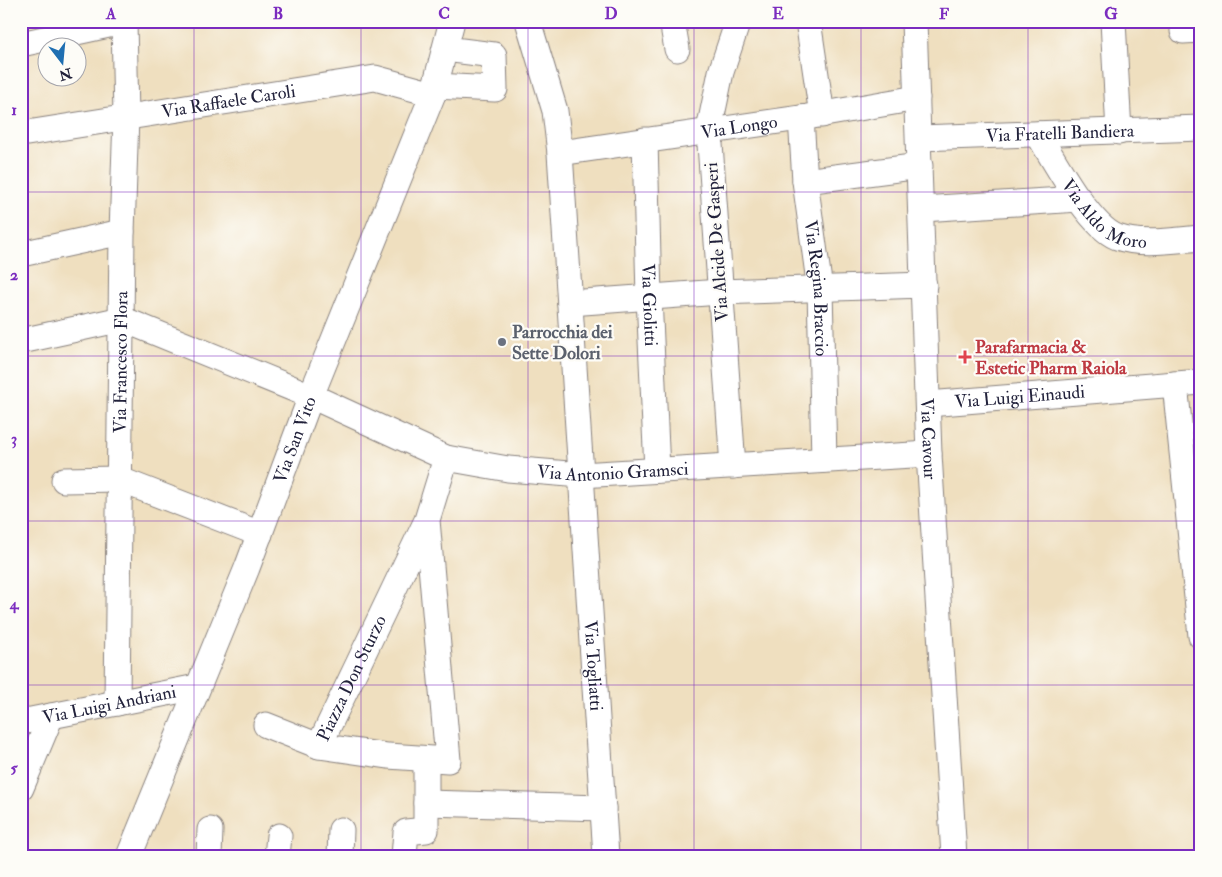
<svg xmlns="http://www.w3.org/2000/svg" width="1222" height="877" font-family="'IM FELL Double Pica',serif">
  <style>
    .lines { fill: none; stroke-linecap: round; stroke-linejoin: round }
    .minor-casing { stroke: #88807d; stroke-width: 27 }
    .minor { stroke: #fff; stroke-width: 25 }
    .grid { fill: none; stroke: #7b2cbf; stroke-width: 1; stroke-opacity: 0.55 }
    .worship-dot { fill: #6b7280; stroke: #fdfcf7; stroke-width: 2 }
    .health-dot { fill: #e0444e; stroke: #fdfcf7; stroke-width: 2 }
    .labels { text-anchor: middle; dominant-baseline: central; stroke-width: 4.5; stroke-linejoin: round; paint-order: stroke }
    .street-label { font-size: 18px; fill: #22223b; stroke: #fdfcf7 }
    .worship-label { font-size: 18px; font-weight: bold; fill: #5b616d; stroke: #fdfcf7; text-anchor: start }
    .health-label { font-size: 18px; font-weight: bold; fill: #be3a42; stroke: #fdfcf7; text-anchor: start }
    .neatline { fill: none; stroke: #7b2cbf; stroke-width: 2 }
    .grid-label { font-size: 16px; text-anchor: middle; font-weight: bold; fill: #7b2cbf }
  </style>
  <rect width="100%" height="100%" fill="#fdfcf7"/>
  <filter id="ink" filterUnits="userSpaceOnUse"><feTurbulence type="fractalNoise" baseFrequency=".02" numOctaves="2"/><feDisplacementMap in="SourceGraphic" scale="10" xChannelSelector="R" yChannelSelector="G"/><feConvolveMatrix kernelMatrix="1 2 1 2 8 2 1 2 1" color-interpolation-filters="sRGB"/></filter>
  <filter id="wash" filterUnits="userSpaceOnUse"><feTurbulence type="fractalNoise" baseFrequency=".0096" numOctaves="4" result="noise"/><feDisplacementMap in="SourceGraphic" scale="20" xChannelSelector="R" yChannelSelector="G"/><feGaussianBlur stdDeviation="1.12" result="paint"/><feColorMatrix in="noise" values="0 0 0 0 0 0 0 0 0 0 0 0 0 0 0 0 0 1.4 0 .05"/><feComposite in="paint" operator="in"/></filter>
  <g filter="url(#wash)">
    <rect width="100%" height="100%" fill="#efdfbf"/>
  </g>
  <g filter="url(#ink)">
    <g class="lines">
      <!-- minor casing -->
      <g class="minor-casing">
        <g id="minor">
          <path id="s1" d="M 528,21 L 555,111 L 560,153 L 606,856"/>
          <path d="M 672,21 L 677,49"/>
          <path d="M 808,21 L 822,115"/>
          <path id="s2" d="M 914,21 L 929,454 L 954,856"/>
          <path d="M 1113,21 L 1119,132"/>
          <path d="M 1183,21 L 1183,31 L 1201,30"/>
          <path d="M 21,44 L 127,21"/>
          <path d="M 435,86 L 495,89 L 494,55 L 445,49"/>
          <path id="s3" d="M 801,118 L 805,181 L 820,289 L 824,460"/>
          <path id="s4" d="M 21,134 L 375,78 L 433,94"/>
          <path id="s5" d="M 1038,134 C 1054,160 1089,226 1117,237 C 1142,246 1175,240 1201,238"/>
          <path id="s6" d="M 919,138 L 1201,128"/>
          <path id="s7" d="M 645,140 L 649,297 L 657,470"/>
          <path id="s8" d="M 560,153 L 807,117 L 917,98"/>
          <path d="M 805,181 L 920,166"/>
          <path d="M 922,209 L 1079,199"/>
          <path d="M 21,254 L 122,232"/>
          <path d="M 570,303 L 720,292 L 924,285"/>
          <path id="s9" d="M 21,341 L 122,319 L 311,396 L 446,458 L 508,469 L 581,475 L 929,454"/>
          <path d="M 1175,384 L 1201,636"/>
          <path id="s10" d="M 928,404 L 1201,382"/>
          <path d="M 733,466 L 709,130 L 721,72 L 738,21"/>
          <path d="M 64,480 L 118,479 L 260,534"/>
          <path id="s11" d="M 427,520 L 448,760 L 388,756 L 319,746 L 427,520 L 446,458"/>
          <path id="s12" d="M 117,703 L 122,232 L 126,117 L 124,21"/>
          <path id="s13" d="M 21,722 L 197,687"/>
          <path d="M 266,725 L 319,746"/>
          <path d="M 21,788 L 51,716"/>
          <path d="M 426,803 L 603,808"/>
          <path id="s14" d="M 129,856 L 247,568 L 311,396 L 433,94 L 452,21"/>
          <path d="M 209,856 L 210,830"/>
          <path d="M 277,856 L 279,836"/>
          <path d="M 340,856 L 341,830"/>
          <path d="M 404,856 L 406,832 L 426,830 L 426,759"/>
        </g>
      </g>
      <!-- minor -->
      <use href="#minor" class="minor"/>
    </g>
  </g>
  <!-- grid -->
  <path class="grid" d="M 194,21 L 194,856M 361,21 L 361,856M 528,21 L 528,856M 694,21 L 694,856M 861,21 L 861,856M 1028,21 L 1028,856M 21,192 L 1201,192M 21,356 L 1201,356M 21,521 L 1201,521M 21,685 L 1201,685"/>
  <!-- markers -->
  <circle class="worship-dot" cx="502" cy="342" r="5"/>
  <path class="health-dot" d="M962.5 349.5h5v5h5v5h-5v5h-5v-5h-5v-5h5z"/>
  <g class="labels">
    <!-- street labels -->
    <g class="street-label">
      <text stroke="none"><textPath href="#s4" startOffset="210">Via Raffaele Caroli</textPath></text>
      <text stroke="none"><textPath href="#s8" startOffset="181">Via Longo</textPath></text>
      <text stroke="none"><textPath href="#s6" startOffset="141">Via Fratelli Bandiera</textPath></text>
      <text stroke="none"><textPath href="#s5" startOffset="108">Via Aldo Moro</textPath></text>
      <text transform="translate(717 242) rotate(-94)">Via Alcide De Gasperi</text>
      <text stroke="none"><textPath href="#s3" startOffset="171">Via Regina Braccio</textPath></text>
      <text stroke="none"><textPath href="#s7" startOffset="165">Via Giolitti</textPath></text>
      <text stroke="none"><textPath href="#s12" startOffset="341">Via Francesco Flora</textPath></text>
      <text stroke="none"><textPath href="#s10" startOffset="92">Via Luigi Einaudi</textPath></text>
      <text stroke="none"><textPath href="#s2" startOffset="418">Via Cavour</textPath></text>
      <text stroke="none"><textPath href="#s14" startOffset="448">Via San Vito</textPath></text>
      <text stroke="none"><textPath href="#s9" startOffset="624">Via Antonio Gramsci</textPath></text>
      <text stroke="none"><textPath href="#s1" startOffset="650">Via Togliatti</textPath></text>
      <text stroke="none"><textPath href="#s11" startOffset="446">Piazza Don Sturzo</textPath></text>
      <text stroke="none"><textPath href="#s13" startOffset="90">Via Luigi Andriani</textPath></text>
    </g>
    <!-- worship labels -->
    <g class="worship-label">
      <text x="512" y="332">Parrocchia dei<tspan x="512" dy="21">Sette Dolori</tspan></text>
    </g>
    <!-- health labels -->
    <g class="health-label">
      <text x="975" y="347">Parafarmacia &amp;<tspan x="975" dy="21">Estetic Pharm Raiola</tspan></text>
    </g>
  </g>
  <!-- margin -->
  <rect width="1222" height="877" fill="none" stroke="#fdfcf7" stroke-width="55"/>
  <!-- north arrow -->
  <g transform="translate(62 62) rotate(164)"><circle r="24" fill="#fdfcf7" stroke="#a5a5ac"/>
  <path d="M0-4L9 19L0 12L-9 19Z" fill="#1f6fb2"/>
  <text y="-8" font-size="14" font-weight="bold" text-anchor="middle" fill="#22223b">N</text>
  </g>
  <rect x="28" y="28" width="1166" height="822" class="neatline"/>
  <g class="grid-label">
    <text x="111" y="19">A</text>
    <text x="278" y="19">B</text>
    <text x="444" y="19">C</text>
    <text x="611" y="19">D</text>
    <text x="778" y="19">E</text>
    <text x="944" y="19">F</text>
    <text x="1111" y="19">G</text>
    <text x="14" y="115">1</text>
    <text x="14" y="280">2</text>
    <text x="14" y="444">3</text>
    <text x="14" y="609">4</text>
    <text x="14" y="773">5</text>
  </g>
</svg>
